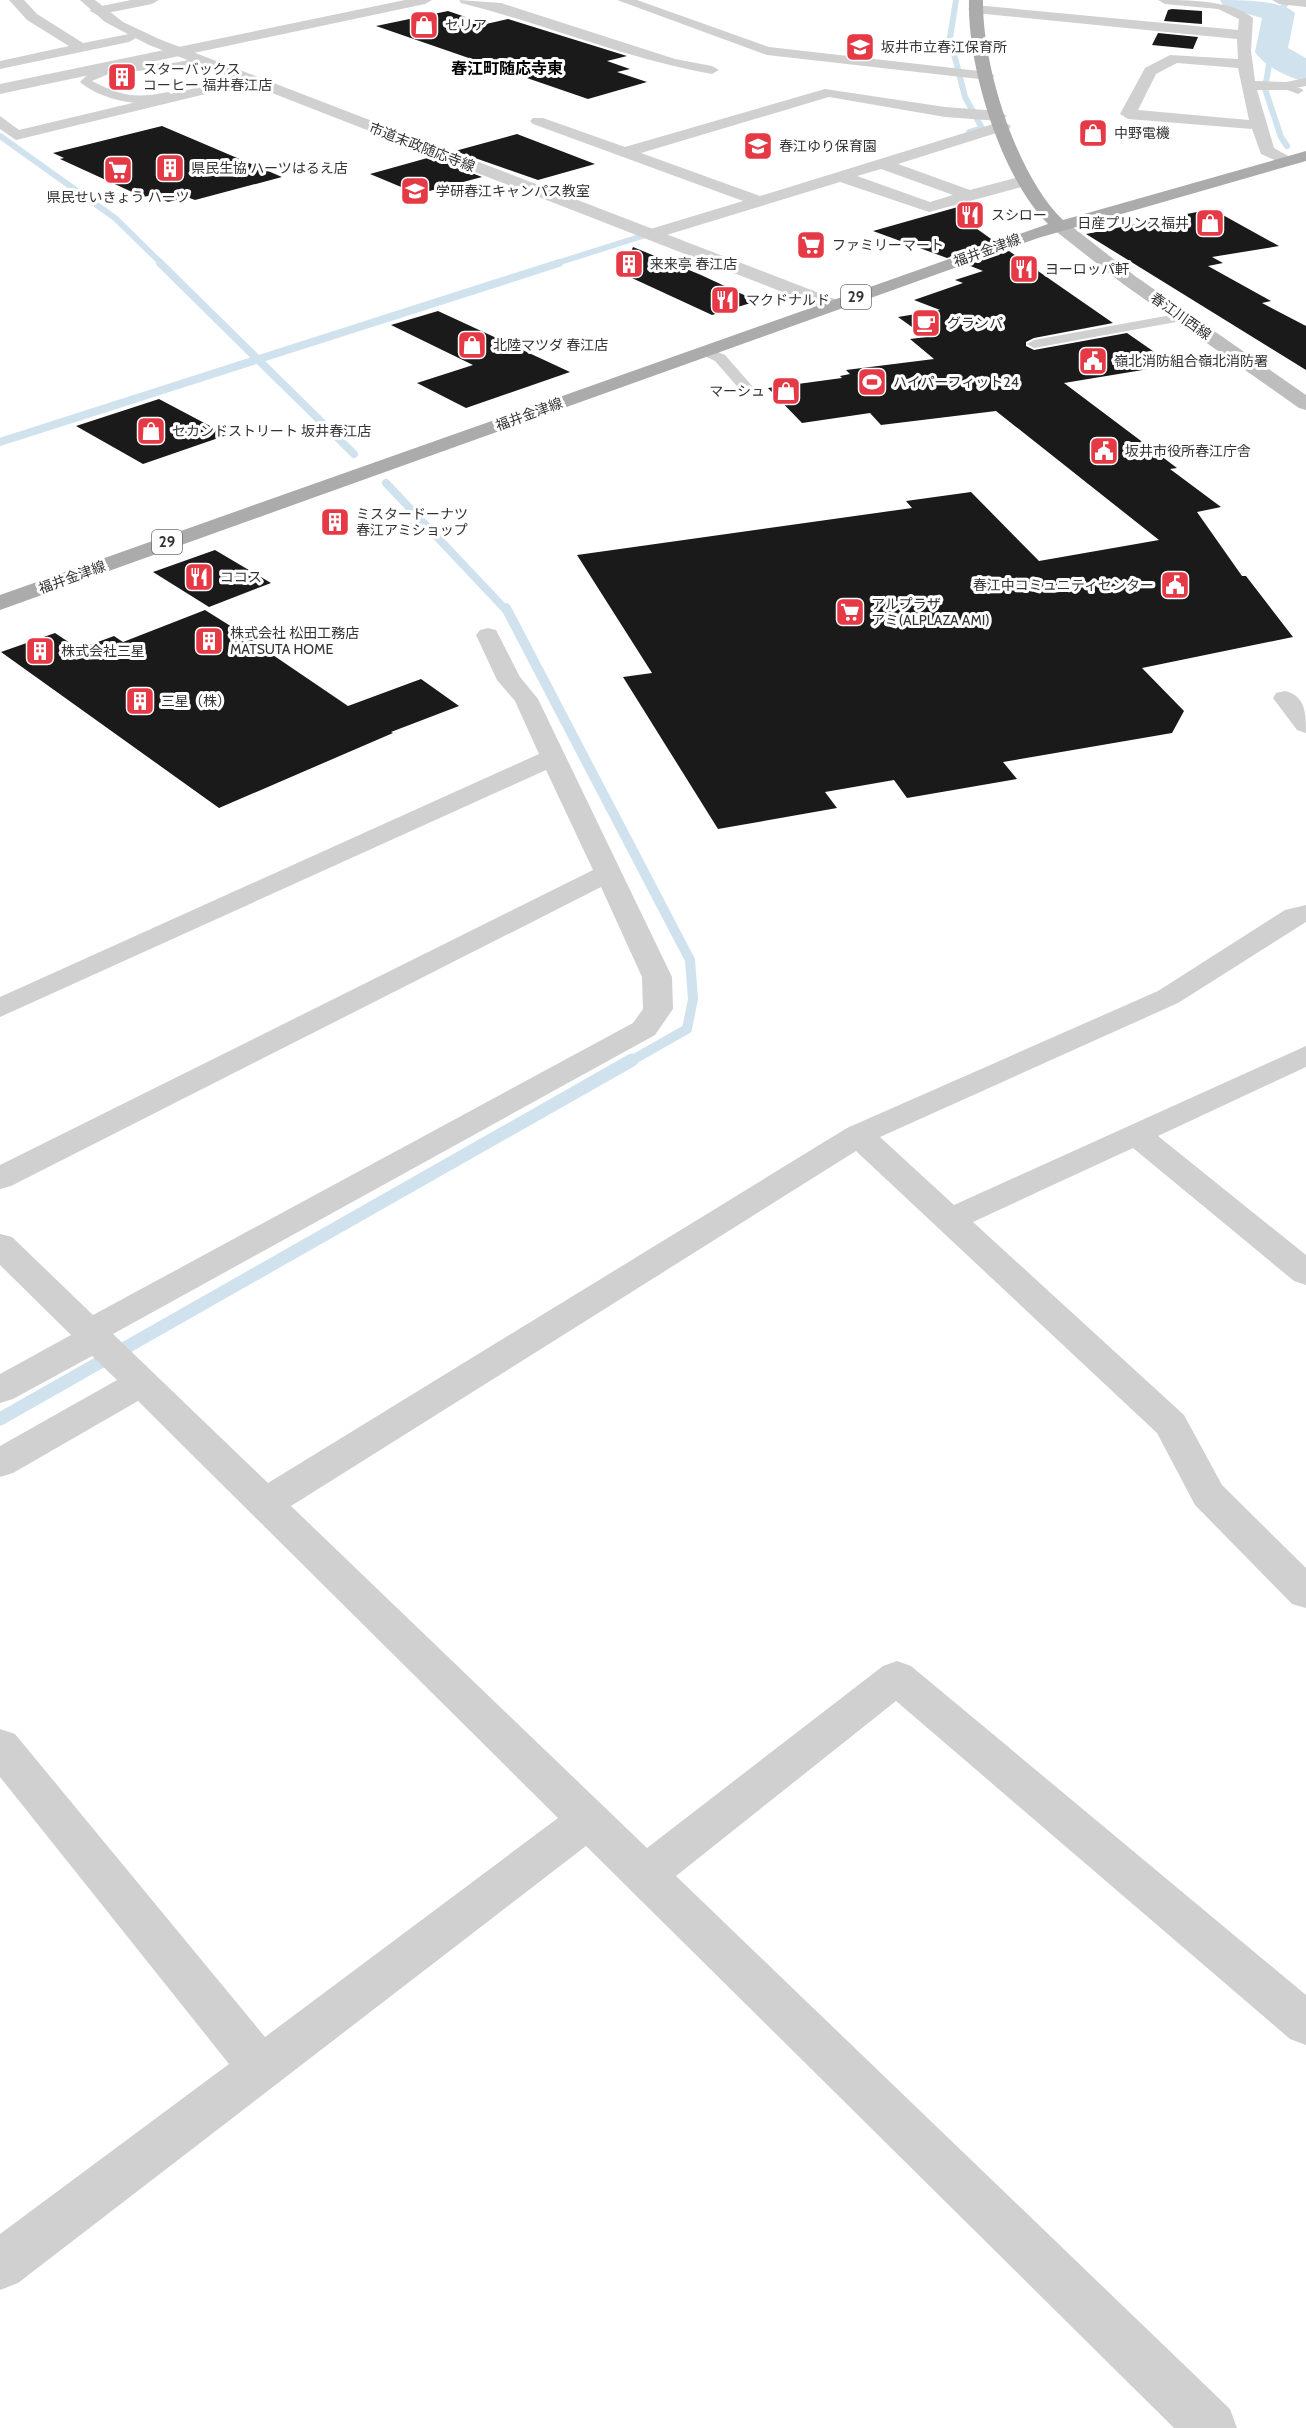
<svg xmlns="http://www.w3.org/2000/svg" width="1306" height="2428" font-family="Cabin,'Noto Sans JP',sans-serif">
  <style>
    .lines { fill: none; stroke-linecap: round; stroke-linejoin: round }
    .stream-far3 { stroke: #cfe2ee; stroke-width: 6 }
    .stream-far2 { stroke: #cfe2ee; stroke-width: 8 }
    .stream-far1 { stroke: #cfe2ee; stroke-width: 10 }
    .stream { stroke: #cfe2ee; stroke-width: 13 }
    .river { fill: #cfe2ee; fill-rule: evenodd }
    .building { fill: #1a1a1a }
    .service { fill: #d0d0d0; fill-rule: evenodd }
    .minor { fill: #d0d0d0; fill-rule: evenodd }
    .tertiary { fill: #d0d0d0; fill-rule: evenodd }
    .secondary { fill: #bdbdbd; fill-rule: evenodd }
    .primary { fill: #ababab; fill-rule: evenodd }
    .labels { text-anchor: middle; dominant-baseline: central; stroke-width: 6; stroke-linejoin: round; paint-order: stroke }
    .far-poi-label { font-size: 14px; fill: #333; stroke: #fff; text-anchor: start }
    .far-street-label { font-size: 14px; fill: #333; stroke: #fff }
    .shield { fill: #fff; stroke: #707070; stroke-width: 1.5 }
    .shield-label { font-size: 15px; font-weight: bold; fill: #333 }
    .far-quarter-label { font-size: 16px; font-weight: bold; fill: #000; stroke: #fff }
  </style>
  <rect width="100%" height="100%" fill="#fff"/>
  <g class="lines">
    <!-- stream-far3 -->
    <path class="stream-far3" d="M 956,0 L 950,38 L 965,97 L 982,128 L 969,132
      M 1279,13 L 1288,0
      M 1271,52 L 1265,89 L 1281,137 L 1287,146
      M 0,136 L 115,218 L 162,264
      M 554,264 L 655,232"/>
    <!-- stream-far2 -->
    <path class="stream-far2" d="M 160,263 L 354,454
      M 0,442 L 559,263
      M 386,483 L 506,610"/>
    <!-- stream-far1 -->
    <path class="stream-far1" d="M 506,608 L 690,960 L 693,999 L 687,1029 L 629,1062"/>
    <!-- stream -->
    <path class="stream" d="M 0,1419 L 632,1060"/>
    <!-- river -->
    <path class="river" d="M 1220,0 C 1241,0 1281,0 1295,13 L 1288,48 L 1306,58 L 1306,82 C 1289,78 1265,67 1255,52 L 1262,18 L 1224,7 Z"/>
  </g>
  <!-- building -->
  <path class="building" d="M 1172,9 L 1202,11 L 1202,24 L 1164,21 L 1168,10 Z
    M 448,11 L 486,24 L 508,19 L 627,56 L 607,61 L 630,69 L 617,72 L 647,82 L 588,99 L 376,26 Z
    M 1158,33 L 1198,37 L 1193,49 L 1152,45 Z
    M 162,126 L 282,177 L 195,200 L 187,197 L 168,202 L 153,195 L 143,197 L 60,159 L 64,158 L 53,153 Z
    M 517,134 L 595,164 L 538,180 L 455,151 Z
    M 431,157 L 482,177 L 418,194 L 370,174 Z
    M 979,201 L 966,221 L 994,241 L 947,258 L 873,231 Z
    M 1212,209 L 1279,246 L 1212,257 L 1223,263 L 1208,266 L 1271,301 L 1262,303 L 1306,326 L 1306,370 L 1086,234 Z
    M 633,247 L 701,275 L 757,301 L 712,315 L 621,273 Z
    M 1009,251 L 1113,323 L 1034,338 L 1026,342 L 1026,346 L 1034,350 L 1127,333 L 1173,365 L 1064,383 L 1177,468 L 1170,469 L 1221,507 L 1197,512 L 1242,576 L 1246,576 L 1293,637 L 1142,668 L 1184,711 L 1172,733 L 1003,762 L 1017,779 L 907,798 L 894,780 L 825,792 L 837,808 L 718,829 L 623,677 L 652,673 L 577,555 L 912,508 L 906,501 L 971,492 L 1039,561 L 1159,540 L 996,411 L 881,425 L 870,413 L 802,423 L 768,388 L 842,378 L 840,376 L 850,374 L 846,370 L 934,359 L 910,339 L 926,337 L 898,317 L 940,310 L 914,300 L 963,283 L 955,280 L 983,271 L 968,265 Z
    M 438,311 L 570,372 L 466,408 L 417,383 L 473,365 L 391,325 Z
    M 159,399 L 227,435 L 143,464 L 76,426 Z
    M 215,550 L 271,583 L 209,607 L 153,572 Z
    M 205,610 L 269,650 L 267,651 L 348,706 L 421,679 L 459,706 L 391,732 L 393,733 L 219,808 L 1,652 L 55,633 L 79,649 L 114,636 L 123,642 Z"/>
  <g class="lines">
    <!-- service -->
    <path class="service" d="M 200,57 L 205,60 L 204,62 L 175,68 L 111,73 L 92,81 C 122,96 135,99 168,92 L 173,95 C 151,112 100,100 80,82 C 100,58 144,65 172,63 C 181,62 191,59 200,57 Z
      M 1286,83 L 1302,89 L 1303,91 L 1298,94 L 1282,88 L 1281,86 Z
      M 1182,313 L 1188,317 L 1187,320 L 1034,348 L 1027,344 L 1034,340 Z
      M 705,347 L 725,355 L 753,387 L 753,393 L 743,393 L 715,361 L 700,354 L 700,348 Z"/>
    <!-- minor -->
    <path class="minor" d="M 9,0 L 24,0 L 37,14 L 83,43 L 129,34 L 136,38 L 129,42 L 0,69 L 0,61 L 69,46 L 27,20 Z
      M 131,0 L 159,0 L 152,4 L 97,15 L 90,11 L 92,8 Z
      M 405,0 L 432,0 L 425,4 L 0,94 L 0,84 Z
      M 459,0 L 501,3 L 675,59 L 712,66 L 719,70 L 712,74 C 626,59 545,24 461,3 Z
      M 617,0 L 637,0 L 769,47 L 988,72 L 995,76 L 988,80 L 767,55 Z
      M 1158,0 C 1187,0 1232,0 1253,18 L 1251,51 L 1255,81 L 1286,82 L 1306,78 L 1306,86 L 1286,90 L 1257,90 L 1274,148 L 1297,161 L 1295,164 L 1283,164 L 1261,154 L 1252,129 L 1128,119 L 1120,114 L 1145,68 L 1170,55 L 1238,59 L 1237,39 L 975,13 L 968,9 L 975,5 L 1238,30 L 1239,19 L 1218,9 L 1165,4 ZM 1177,63 L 1238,68 L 1249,120 L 1138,110 L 1156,74 Z
      M 1272,0 L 1306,0 L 1306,7 L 1279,4 Z
      M 250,75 L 255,76 L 257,79 L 255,82 L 16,140 L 0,129 L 0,116 L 19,130 Z
      M 825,89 L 945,107 L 999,111 L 1007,116 L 999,121 L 945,117 L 829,97 L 641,153 L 760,196 L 1003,121 L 1011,126 L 1009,129 L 898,164 L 970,190 L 1023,176 L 1031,181 L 1029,185 L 929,212 L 840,182 L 650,240 L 641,235 L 644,231 L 743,201 L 533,124 L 530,121 L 533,118 L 543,118 L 625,147 ZM 881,169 L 953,195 L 930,202 L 857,176 Z
      M 488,628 L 496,630 L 520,677 L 538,699 L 672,977 L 673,1009 L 655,1035 L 113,1334 L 268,1483 L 847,1128 L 1158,991 L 1285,910 L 1306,905 L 1306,922 L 1178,1003 L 880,1137 L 954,1205 L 1306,1046 L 1306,1067 L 1158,1136 L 1306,1255 L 1306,1285 L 1294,1281 L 1133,1148 L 973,1222 L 1184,1415 L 1222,1485 L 1306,1568 L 1306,1608 L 1292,1604 L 1195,1505 L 1157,1433 L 856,1151 L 291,1506 L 647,1848 L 883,1666 L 897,1661 L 911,1666 L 1306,1995 L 1306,2045 L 1290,2039 L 896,1701 L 676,1876 L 1230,2409 L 1237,2428 L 1174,2428 L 586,1846 L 18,2283 L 0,2290 L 0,2234 L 229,2064 L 0,1777 L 0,1729 L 15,1734 L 265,2037 L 558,1818 L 138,1401 L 13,1473 L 0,1477 L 0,1446 L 117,1380 L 92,1356 L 13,1399 L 0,1403 L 0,1374 L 71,1335 L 0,1265 L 0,1234 L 12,1237 L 93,1315 L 633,1023 L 643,1009 L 642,977 L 601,887 L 11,1186 L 0,1189 L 0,1165 L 593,870 L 546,770 L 0,1017 L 0,997 L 539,754 L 515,701 L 497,680 L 476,635 L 480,630 Z
      M 1285,691 C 1306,696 1306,714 1306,733 L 1297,730 L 1273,698 L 1276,693 Z"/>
    <!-- tertiary -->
    <path class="tertiary" d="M 80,0 L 95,0 L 123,22 L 159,39 L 840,301 L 842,305 L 833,311 L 826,309 L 149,45 L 105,22 Z"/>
    <!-- secondary -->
    <path class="secondary" d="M 1059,220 L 1065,221 L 1135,276 L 1306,395 L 1306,410 L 1299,408 L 1123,284 L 1053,229 L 1050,225 L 1053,221 Z"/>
    <!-- primary -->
    <path class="primary" d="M 969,0 L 983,0 C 982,65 1016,175 1063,220 L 1306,151 L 1306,161 L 1038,238 L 0,610 L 0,595 L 1048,224 C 1001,177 967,67 969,0 Z"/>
  </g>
  <!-- icons -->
  <defs>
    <g id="shop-square" transform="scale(1.5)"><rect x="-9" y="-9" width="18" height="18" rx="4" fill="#e63946" stroke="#fff"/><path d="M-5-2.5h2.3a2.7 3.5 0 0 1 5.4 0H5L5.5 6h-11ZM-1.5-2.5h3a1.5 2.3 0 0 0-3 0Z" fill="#fff"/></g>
    <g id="school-square" transform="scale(1.5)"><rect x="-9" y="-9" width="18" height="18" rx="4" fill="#e63946" stroke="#fff"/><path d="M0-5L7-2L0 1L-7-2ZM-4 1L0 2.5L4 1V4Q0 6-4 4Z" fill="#fff"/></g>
    <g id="building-square" transform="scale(1.5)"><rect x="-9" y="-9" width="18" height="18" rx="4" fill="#e63946" stroke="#fff"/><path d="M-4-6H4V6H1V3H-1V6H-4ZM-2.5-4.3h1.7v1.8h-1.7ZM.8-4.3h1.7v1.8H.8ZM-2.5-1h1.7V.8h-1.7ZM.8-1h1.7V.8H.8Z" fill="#fff"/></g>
    <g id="supermarket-square" transform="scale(1.5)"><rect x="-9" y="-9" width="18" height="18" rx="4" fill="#e63946" stroke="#fff"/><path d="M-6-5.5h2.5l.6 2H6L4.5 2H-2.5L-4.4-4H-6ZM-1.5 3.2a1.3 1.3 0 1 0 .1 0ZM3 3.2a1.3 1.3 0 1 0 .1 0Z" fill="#fff"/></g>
    <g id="restaurant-square" transform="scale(1.5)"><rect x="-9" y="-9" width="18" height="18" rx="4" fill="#e63946" stroke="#fff"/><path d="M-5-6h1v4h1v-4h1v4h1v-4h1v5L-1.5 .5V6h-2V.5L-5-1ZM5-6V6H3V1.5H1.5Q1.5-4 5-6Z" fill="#fff"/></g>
    <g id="cafe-square" transform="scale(1.5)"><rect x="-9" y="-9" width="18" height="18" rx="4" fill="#e63946" stroke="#fff"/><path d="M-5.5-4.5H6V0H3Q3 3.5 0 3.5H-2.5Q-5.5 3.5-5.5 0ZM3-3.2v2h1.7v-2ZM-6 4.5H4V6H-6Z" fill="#fff"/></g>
    <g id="civic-square" transform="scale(1.5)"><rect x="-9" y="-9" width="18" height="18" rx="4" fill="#e63946" stroke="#fff"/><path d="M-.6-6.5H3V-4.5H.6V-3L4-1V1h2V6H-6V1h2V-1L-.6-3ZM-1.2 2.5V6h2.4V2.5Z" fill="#fff"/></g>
    <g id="stadium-square" transform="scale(1.5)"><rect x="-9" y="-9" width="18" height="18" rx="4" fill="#e63946" stroke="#fff"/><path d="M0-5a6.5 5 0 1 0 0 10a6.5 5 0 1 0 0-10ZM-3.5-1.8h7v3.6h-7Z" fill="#fff"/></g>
  </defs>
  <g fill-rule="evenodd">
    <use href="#shop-square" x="424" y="25"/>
    <use href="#school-square" x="860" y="47"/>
    <use href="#building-square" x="122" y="77"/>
    <use href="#shop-square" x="1093" y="133"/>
    <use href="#school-square" x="758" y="146"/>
    <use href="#building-square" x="170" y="168"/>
    <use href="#supermarket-square" x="118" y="170"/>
    <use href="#school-square" x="415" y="191"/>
    <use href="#restaurant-square" x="970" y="215"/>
    <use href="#shop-square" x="1210" y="223"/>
    <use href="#supermarket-square" x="811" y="245"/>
    <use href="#building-square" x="629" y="264"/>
    <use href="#restaurant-square" x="1024" y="269"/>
    <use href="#restaurant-square" x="725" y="300"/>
    <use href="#cafe-square" x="926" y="323"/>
    <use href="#shop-square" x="472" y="345"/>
    <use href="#civic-square" x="1093" y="361"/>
    <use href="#stadium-square" x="872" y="382"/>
    <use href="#shop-square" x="786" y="391"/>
    <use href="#shop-square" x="151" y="431"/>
    <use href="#civic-square" x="1104" y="451"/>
    <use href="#building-square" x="335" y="522"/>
    <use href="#restaurant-square" x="199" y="577"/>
    <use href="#civic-square" x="1175" y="585"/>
    <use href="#supermarket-square" x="850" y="612"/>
    <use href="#building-square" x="209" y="641"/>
    <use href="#building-square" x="40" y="651"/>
    <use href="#building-square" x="140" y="701"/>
  </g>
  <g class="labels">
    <!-- far-poi labels -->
    <g class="far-poi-label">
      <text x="445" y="25">セリア</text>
      <text x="881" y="47">坂井市立春江保育所</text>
      <text x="143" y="69">スターバックス<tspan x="143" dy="16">コーヒー 福井春江店</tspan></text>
      <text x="1114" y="133">中野電機</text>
      <text x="779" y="146">春江ゆり保育園</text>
      <text x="191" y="168">県民生協 ハーツはるえ店</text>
      <text x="436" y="191">学研春江キャンパス教室</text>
      <text x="118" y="197" text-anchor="middle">県民せいきょう ハーツ</text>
      <text x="991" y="215">スシロー</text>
      <text x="1189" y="223" text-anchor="end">日産プリンス福井</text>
      <text x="832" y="245">ファミリーマート</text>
      <text x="650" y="264">来来亭 春江店</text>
      <text x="1045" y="269">ヨーロッパ軒</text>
      <text x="746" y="300">マクドナルド</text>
      <text x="947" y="323">グランパ</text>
      <text x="493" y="345">北陸マツダ 春江店</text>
      <text x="1114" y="361">嶺北消防組合嶺北消防署</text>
      <text x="893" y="382">ハイパーフィット24</text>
      <text x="765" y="391" text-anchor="end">マーシュ</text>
      <text x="172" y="431">セカンドストリート 坂井春江店</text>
      <text x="1125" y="451">坂井市役所春江庁舎</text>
      <text x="356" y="514">ミスタードーナツ<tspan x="356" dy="16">春江アミショップ</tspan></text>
      <text x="220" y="577">ココス</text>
      <text x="1154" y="585" text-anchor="end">春江中コミュニティセンター</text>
      <text x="871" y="604">アルプラザ<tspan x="871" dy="16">アミ(ALPLAZA AMI)</tspan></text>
      <text x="230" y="633">株式会社 松田工務店<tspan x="230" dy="16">MATSUTA HOME</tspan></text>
      <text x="61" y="651">株式会社三星</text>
      <text x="161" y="701">三星（株）</text>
    </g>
    <!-- far-street labels -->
    <g class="far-street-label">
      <text transform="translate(422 147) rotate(21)">市道末政随応寺線</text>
      <text transform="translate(987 250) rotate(-20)">福井金津線</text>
      <text transform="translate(1181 316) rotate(35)">春江川西線</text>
      <text transform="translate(529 414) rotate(-20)">福井金津線</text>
      <text transform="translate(72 577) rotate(-20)">福井金津線</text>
    </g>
    <!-- shield labels -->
    <g class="shield">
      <rect x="841" y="285" width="30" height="24" rx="4.5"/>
      <rect x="152" y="530" width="30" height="24" rx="4.5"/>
    </g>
    <g class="shield-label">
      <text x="856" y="297">29</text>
      <text x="167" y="542">29</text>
    </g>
    <!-- far-quarter labels -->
    <g class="far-quarter-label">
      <text x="507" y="68">春江町随応寺東</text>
    </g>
  </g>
</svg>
